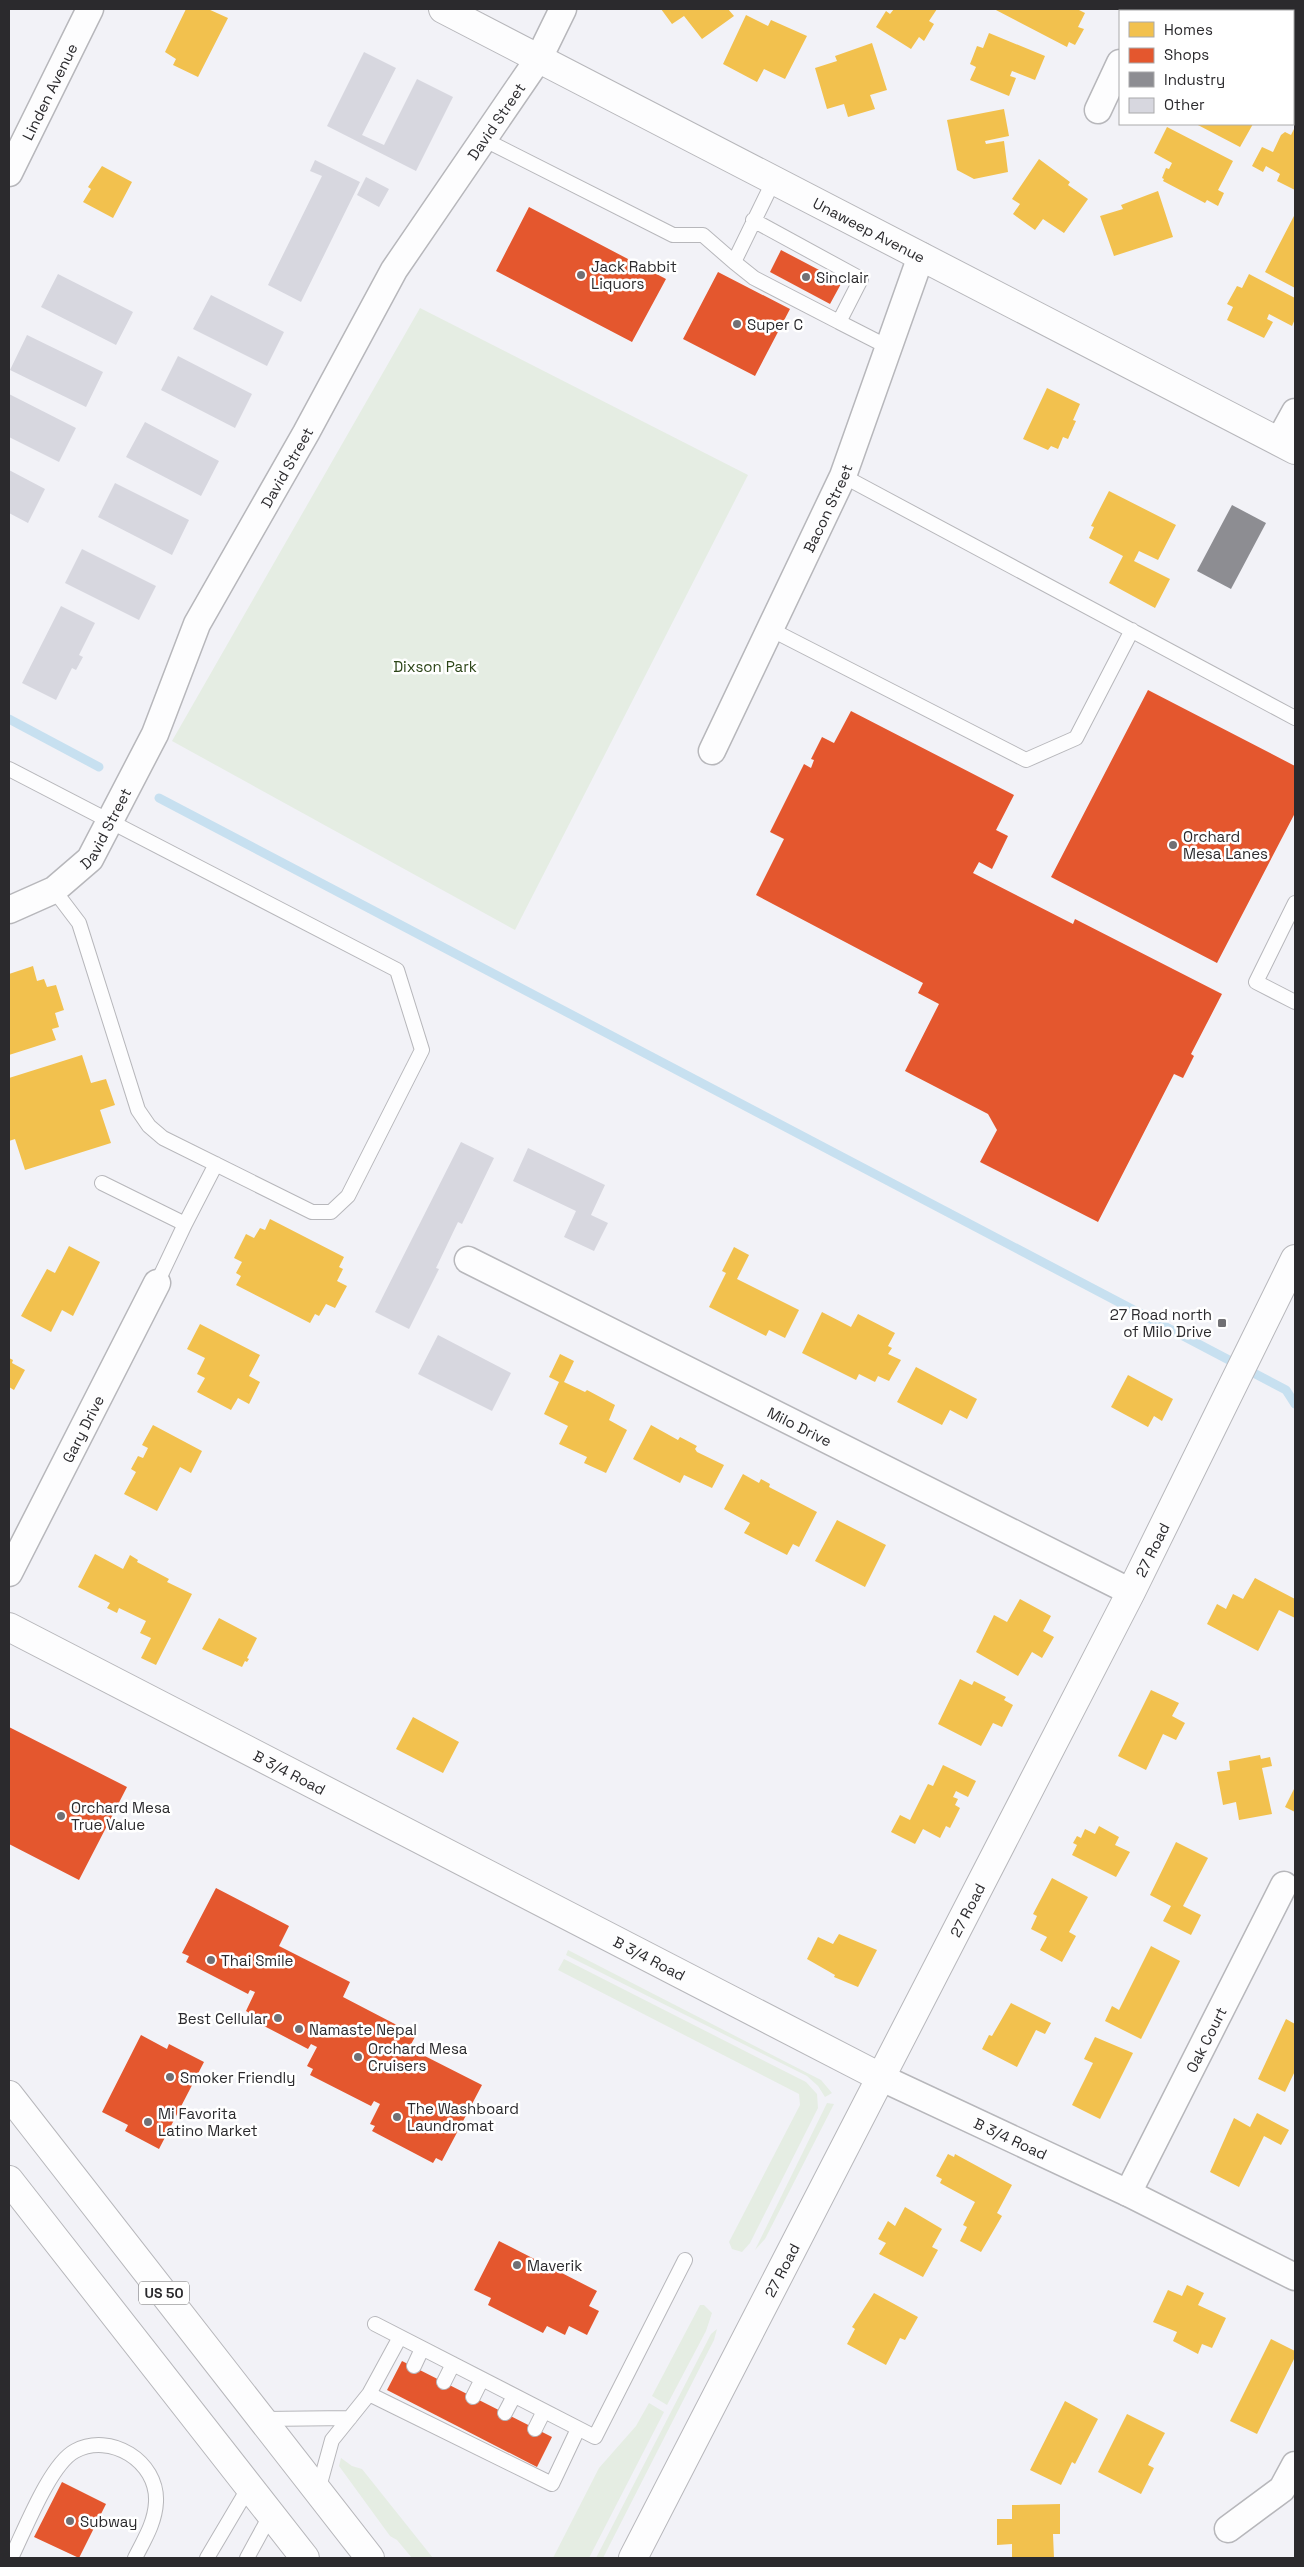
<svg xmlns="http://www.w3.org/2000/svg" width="1304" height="2567" font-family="'Space Grotesk',sans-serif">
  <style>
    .green { fill: #e5ede3 }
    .homes { fill: #f2c14e }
    .shops { fill: #e4572e }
    .industry { fill: #8d8d92 }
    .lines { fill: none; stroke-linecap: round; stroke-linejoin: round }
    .stream { stroke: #c7e0f0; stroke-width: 9 }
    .building { fill: #d7d7df }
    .lane-casing { stroke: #b7b7bb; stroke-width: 16 }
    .street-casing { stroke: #b7b7bb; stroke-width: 29 }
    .secondary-casing { stroke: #b7b7bb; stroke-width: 30 }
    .highway-casing { stroke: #b7b7bb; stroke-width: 30 }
    .lane { stroke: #fdfdfe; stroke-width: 14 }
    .street { stroke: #fdfdfe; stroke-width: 26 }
    .secondary { stroke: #fdfdfe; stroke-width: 28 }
    .highway { stroke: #fdfdfe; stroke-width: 28 }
    .poi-dot { fill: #717074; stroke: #fff; stroke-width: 2 }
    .labels { text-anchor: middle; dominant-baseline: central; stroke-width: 5; stroke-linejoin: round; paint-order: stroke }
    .shield { fill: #fff; stroke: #6b6a6c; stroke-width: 1 }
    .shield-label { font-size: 14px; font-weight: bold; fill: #2b2a2d }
    .street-label { font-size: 15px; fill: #2b2a2d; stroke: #fff }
    .poi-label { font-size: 15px; fill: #2b2a2d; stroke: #fff; text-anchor: start }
    .park-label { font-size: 15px; fill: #2c4518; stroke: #fff }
  </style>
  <rect width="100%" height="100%" fill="#f2f2f7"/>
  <!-- green -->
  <path class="green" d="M 420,308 L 748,475 L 515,930 L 172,741 Z
    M 568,1950 L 821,2080 L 832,2093 L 825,2097 L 818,2086 L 807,2076 L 566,1955 Z
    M 564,1959 L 806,2082 L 817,2094 L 818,2108 L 750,2243 L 742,2252 L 732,2249 L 729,2242 L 800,2105 L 799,2094 L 558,1970 Z
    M 827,2103 L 834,2104 L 765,2239 L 755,2250 Z
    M 700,2305 L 704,2305 L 712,2313 L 706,2331 L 667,2405 L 652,2396 Z
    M 717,2329 L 714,2340 L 603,2558 L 596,2558 L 711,2334 Z
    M 649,2403 L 664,2412 L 589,2558 L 553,2558 L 599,2468 L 636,2426 Z
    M 341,2458 L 352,2466 L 362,2469 L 433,2558 L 412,2558 L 397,2540 L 390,2536 L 339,2466 Z"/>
  <!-- homes -->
  <path class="homes" d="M 186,9 L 208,9 L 228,18 L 198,77 L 173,65 L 176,59 L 165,52 Z
    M 661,9 L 728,9 L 734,16 L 702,39 L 684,16 L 672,24 Z
    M 894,9 L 937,9 L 929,21 L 934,24 L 924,41 L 919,37 L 911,49 L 876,27 L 886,11 L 890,14 Z
    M 994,9 L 1077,9 L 1085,13 L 1078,27 L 1084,29 L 1075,45 L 1069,42 L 1067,47 Z
    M 746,15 L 768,26 L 771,20 L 807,36 L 785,79 L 764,69 L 757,82 L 723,64 Z
    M 989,33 L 1045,56 L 1035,80 L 1012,71 L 1010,76 L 1016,78 L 1009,96 L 970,80 L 976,67 L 970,64 L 977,46 L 983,48 Z
    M 872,43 L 887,90 L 870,95 L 875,109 L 848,117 L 844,104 L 827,109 L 815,68 L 837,61 L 835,56 Z
    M 1004,109 L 1009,136 L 985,141 L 986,144 L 1004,141 L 1008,172 L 974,179 L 957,170 L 947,120 Z
    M 1196,124 L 1253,124 L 1240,147 Z
    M 1167,127 L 1233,161 L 1218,190 L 1224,193 L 1218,206 L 1207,200 L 1205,203 L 1163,181 L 1164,179 L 1162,178 L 1166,168 L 1169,169 L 1172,163 L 1154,153 Z
    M 1295,127 L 1295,190 L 1277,181 L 1280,174 L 1266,166 L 1263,172 L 1252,166 L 1262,147 L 1273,152 L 1281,135 L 1285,132 L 1291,135 Z
    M 1039,159 L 1070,182 L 1068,185 L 1088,199 L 1064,233 L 1043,219 L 1035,230 L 1013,214 L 1020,204 L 1012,199 Z
    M 102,166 L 132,182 L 113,218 L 83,202 L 91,189 L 88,187 Z
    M 1158,191 L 1173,237 L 1114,256 L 1100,216 L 1123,209 L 1121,205 Z
    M 1295,214 L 1295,288 L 1265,272 Z
    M 1249,274 L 1295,298 L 1295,319 L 1292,326 L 1269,314 L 1267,319 L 1273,322 L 1264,338 L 1227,320 L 1233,307 L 1227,304 L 1237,286 L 1242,288 Z
    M 1047,388 L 1080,404 L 1073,420 L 1076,421 L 1068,439 L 1063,437 L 1058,449 L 1051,446 L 1048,450 L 1023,439 Z
    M 1109,491 L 1176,525 L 1158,560 L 1139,551 L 1134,561 L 1170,579 L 1155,608 L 1109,583 L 1123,556 L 1089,538 L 1094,527 L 1091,526 Z
    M 33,966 L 37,981 L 44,979 L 47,987 L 56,985 L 64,1010 L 55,1013 L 59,1027 L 52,1029 L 56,1040 L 9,1055 L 9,974 Z
    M 82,1055 L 91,1083 L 106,1079 L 115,1105 L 100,1110 L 111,1143 L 25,1170 L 15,1139 L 9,1141 L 9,1078 Z
    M 270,1219 L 344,1257 L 339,1267 L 343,1269 L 337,1281 L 347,1286 L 335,1308 L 326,1304 L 319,1316 L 315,1314 L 310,1323 L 236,1285 L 241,1276 L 236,1273 L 242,1262 L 234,1258 L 246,1234 L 254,1238 L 260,1228 L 265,1230 Z
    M 69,1246 L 100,1262 L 73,1316 L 62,1310 L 51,1332 L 21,1316 L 47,1269 L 55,1273 Z
    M 734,1247 L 749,1255 L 737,1279 L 799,1310 L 785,1338 L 769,1330 L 766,1336 L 709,1307 L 726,1273 L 722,1271 Z
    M 822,1312 L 851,1327 L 858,1314 L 895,1333 L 888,1346 L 892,1348 L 888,1354 L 901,1360 L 889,1381 L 878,1376 L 875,1382 L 859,1374 L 856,1380 L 802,1353 Z
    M 200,1324 L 260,1355 L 249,1376 L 260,1382 L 249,1404 L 238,1398 L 231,1410 L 197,1392 L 205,1378 L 197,1374 L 205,1358 L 187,1349 Z
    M 560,1354 L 574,1361 L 564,1382 L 585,1392 L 587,1390 L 615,1405 L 609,1420 L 627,1430 L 606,1473 L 584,1463 L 587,1457 L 559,1444 L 568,1426 L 544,1414 L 559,1382 L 549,1377 Z
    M 9,1358 L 13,1360 L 12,1363 L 25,1370 L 14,1390 L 9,1387 Z
    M 916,1367 L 977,1399 L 967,1419 L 950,1410 L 942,1425 L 897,1402 Z
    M 1128,1375 L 1173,1399 L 1162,1421 L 1154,1416 L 1148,1427 L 1111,1407 Z
    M 153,1425 L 202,1451 L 191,1473 L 180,1467 L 157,1511 L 124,1494 L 136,1472 L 131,1469 L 138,1456 L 143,1458 L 148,1448 L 142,1445 Z
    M 651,1425 L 678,1440 L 680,1437 L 697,1446 L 695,1449 L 697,1452 L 724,1465 L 712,1488 L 684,1475 L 680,1483 L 633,1459 Z
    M 743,1474 L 759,1483 L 761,1479 L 770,1484 L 769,1487 L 817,1512 L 799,1547 L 793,1544 L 787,1555 L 744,1533 L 750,1523 L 724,1509 Z
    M 837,1520 L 886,1545 L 865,1587 L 815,1561 Z
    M 95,1554 L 123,1569 L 130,1555 L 138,1560 L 137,1562 L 169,1579 L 167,1582 L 192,1594 L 156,1665 L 141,1658 L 151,1638 L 140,1633 L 146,1621 L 119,1608 L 117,1613 L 107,1608 L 110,1603 L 78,1587 Z
    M 1255,1578 L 1295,1599 L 1295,1618 L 1279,1610 L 1258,1651 L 1207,1624 L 1217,1604 L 1226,1609 L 1233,1594 L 1243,1599 Z
    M 1020,1599 L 1051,1616 L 1043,1631 L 1054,1637 L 1042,1658 L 1032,1652 L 1018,1676 L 976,1652 L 994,1615 L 1007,1622 Z
    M 219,1618 L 257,1638 L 247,1658 L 249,1659 L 247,1662 L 245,1661 L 242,1667 L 202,1649 Z
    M 960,1679 L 972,1685 L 974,1681 L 1006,1697 L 1004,1700 L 1013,1705 L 1002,1727 L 993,1723 L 981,1746 L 938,1724 Z
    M 1151,1690 L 1179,1703 L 1172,1716 L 1185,1723 L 1176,1740 L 1163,1734 L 1146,1770 L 1118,1756 Z
    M 413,1717 L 459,1742 L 443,1773 L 396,1749 Z
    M 1260,1755 L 1261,1759 L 1270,1757 L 1272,1766 L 1262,1768 L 1272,1814 L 1239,1820 L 1236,1802 L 1223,1805 L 1217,1772 L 1230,1770 L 1229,1761 Z
    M 943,1765 L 976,1781 L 968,1797 L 956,1791 L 953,1797 L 958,1799 L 955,1805 L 960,1808 L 950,1828 L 946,1826 L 940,1838 L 923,1829 L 915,1844 L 891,1832 L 900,1815 L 910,1820 L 928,1784 L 933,1786 Z
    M 1295,1787 L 1295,1812 L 1285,1807 Z
    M 1099,1826 L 1119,1837 L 1115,1845 L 1130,1852 L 1116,1877 L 1072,1855 L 1077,1845 L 1073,1843 L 1077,1836 L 1081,1838 L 1085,1829 L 1095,1834 Z
    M 1176,1842 L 1208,1858 L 1183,1906 L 1201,1915 L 1191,1935 L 1163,1921 L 1171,1906 L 1150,1895 Z
    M 1052,1878 L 1088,1897 L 1069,1932 L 1076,1936 L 1062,1962 L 1040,1950 L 1047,1937 L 1031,1929 L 1037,1916 L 1033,1914 Z
    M 839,1934 L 877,1950 L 858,1987 L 834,1977 L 835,1975 L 807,1959 L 818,1937 L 833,1944 Z
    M 1151,1946 L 1180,1961 L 1141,2039 L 1105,2021 L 1112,2006 L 1119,2010 Z
    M 1011,2003 L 1051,2023 L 1045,2034 L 1036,2030 L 1017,2067 L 982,2049 L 989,2035 L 992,2036 Z
    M 1286,2019 L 1295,2024 L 1295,2071 L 1285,2092 L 1258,2079 Z
    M 1095,2037 L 1133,2053 L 1100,2119 L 1072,2105 L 1093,2063 L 1084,2059 Z
    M 1257,2113 L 1289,2130 L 1281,2145 L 1264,2136 L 1239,2187 L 1210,2172 L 1234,2118 L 1250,2127 Z
    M 948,2154 L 954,2157 L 955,2154 L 1012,2185 L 997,2213 L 1002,2216 L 981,2252 L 960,2241 L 967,2227 L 963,2225 L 975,2202 L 940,2183 L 942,2179 L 936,2176 Z
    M 905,2207 L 942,2229 L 932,2247 L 938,2250 L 923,2277 L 879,2254 L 886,2243 L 878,2239 L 888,2221 L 895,2226 Z
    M 1187,2285 L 1204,2293 L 1198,2305 L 1226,2318 L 1212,2348 L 1202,2344 L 1198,2354 L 1173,2341 L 1177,2332 L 1153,2322 L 1168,2290 L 1182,2296 Z
    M 874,2293 L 918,2317 L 905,2340 L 900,2338 L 886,2365 L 847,2344 L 855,2329 L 852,2327 Z
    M 1271,2339 L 1295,2351 L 1295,2357 L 1257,2434 L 1230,2421 Z
    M 1065,2401 L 1098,2419 L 1075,2464 L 1072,2462 L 1061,2485 L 1030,2470 Z
    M 1127,2414 L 1165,2433 L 1148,2465 L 1154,2468 L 1141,2494 L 1098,2472 Z
    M 1060,2504 L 1060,2534 L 1053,2534 L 1054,2558 L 1012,2558 L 1012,2544 L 997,2545 L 997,2519 L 1012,2519 L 1012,2505 Z"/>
  <!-- shops -->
  <path class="shops" d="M 529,207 L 666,279 L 632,342 L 496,271 Z
    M 781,250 L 842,282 L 830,304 L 770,272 Z
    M 718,272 L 790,309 L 755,376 L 683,339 Z
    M 1148,690 L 1295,766 L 1295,813 L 1217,963 L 1051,877 Z
    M 851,711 L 1014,795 L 996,830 L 1008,836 L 992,869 L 979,862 L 973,873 L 1073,924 L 1075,919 L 1222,994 L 1191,1054 L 1194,1056 L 1183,1078 L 1174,1074 L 1098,1222 L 980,1162 L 997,1130 L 988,1114 L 905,1071 L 939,1004 L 918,993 L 923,983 L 756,895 L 784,839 L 770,832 L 804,764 L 811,768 L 814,760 L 811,759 L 822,737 L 834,743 Z
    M 9,1727 L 127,1787 L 79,1880 L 9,1844 Z
    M 216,1888 L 289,1926 L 279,1946 L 350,1982 L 343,1997 L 416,2035 L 409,2048 L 482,2085 L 442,2161 L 436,2158 L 433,2163 L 372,2131 L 375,2126 L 370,2124 L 380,2104 L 374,2101 L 371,2106 L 310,2075 L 313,2069 L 307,2066 L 317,2047 L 311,2044 L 308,2049 L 249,2018 L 251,2014 L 246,2011 L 255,1992 L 250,1990 L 248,1994 L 186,1962 L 189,1956 L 182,1953 Z
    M 141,2035 L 167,2049 L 169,2044 L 204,2062 L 159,2149 L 125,2131 L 128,2125 L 102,2112 Z
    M 499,2241 L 597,2291 L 589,2306 L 599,2311 L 587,2335 L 569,2326 L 565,2335 L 547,2326 L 543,2333 L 488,2305 L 491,2298 L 474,2290 Z
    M 402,2361 L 552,2437 L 537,2467 L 387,2390 Z
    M 62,2482 L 106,2504 L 79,2558 L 34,2537 Z"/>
  <!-- industry -->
  <path class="industry" d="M 1232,505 L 1266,523 L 1231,589 L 1197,571 Z"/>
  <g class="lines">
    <!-- stream -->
    <path class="stream" d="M 9,719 L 99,767
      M 159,798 L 1286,1390 L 1295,1404"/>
  </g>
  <!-- building -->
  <path class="building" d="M 364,52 L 396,68 L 362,135 L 384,145 L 417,79 L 453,97 L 416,171 L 327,126 Z
    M 315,160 L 360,182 L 301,302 L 268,285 L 322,176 L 310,171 Z
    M 366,177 L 389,189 L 379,207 L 357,195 Z
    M 58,274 L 133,312 L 116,345 L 41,307 Z
    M 211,295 L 284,332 L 267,366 L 193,329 Z
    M 27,335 L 103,372 L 86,407 L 10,370 Z
    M 178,356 L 252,394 L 235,428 L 161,390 Z
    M 9,394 L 76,428 L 59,462 L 9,437 Z
    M 145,422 L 219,461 L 201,496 L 126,457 Z
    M 9,470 L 45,489 L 28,523 L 9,513 Z
    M 115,483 L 189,520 L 172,555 L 98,517 Z
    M 82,549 L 156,586 L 139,620 L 65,583 Z
    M 61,606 L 95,623 L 79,655 L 83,657 L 76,670 L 72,668 L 56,700 L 22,683 Z
    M 461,1142 L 494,1158 L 462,1224 L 458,1222 L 436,1268 L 439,1269 L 409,1329 L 375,1312 Z
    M 528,1148 L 605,1185 L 591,1215 L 608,1223 L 594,1251 L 564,1237 L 576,1211 L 513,1181 Z
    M 438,1335 L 511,1373 L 492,1411 L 418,1374 Z"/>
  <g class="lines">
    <!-- lane casing -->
    <g class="lane-casing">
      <path id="lane" d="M 483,139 L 673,235 L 703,235 L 734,262 L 774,180
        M 734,262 L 754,278 L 839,322 L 861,279 L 753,220
        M 839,322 L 888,347
        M 843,476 L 1295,718
        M 770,629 L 1026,760 L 1076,738 L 1132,630
        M 9,769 L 397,970 L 422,1050 L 348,1196 L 331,1212 L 312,1212 L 163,1138 L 149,1126 L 138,1110 L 79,923 L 54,890
        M 1295,903 L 1256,982 L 1295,1002
        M 102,1183 L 185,1224 L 216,1164
        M 157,1283 L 185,1224
        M 375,2324 L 595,2437 L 685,2260
        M 414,2366 L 422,2349
        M 444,2382 L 453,2364
        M 369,2394 L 552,2484 L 578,2429
        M 473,2397 L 482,2379
        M 505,2413 L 514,2396
        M 263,2419 L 350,2418
        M 535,2429 L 544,2411
        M 318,2491 L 332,2440 L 369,2394 L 400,2337
        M 11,2558 C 24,2532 50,2464 75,2451 C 110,2432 158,2461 156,2502 C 155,2523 144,2540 135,2558
        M 207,2558 L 249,2487
        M 247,2558 L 271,2514"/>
    </g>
    <!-- street casing -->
    <g class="street-casing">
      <g id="street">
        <path d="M 1206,9 L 1210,11"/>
        <path d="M 1146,11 L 1147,9"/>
        <path d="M 1293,55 L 1295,56"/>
        <path d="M 1098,110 L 1120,63"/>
        <path id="s1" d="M 9,173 L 90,9"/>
        <path d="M 1279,441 L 1295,412"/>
        <path id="s2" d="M 712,751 L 843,476 L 921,256"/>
        <path id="s3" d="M 9,910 L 54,890 L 90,859 L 155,734 L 197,624 L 306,433 L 394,270 L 539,58 L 563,9"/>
        <path id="s4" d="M 468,1260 L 1131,1592"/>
        <path id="s5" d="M 9,1573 L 157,1283"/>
        <path id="s6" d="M 882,2078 L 1128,2193 L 1295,2277"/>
        <path id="s7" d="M 1128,2193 L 1284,1885"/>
        <path d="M 1228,2529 L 1282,2489 L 1295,2465"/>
      </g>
    </g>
    <!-- secondary casing -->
    <g class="secondary-casing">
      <g id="secondary">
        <path id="s8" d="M 443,9 L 1295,450"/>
        <path id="s9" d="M 9,1627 L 882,2078"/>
        <path id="s10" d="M 633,2558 L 1131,1592 L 1295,1259"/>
      </g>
    </g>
    <!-- highway casing -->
    <g class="highway-casing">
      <path id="highway" d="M 9,2095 L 370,2558
        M 9,2180 L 305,2558"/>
    </g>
    <!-- lane -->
    <use href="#lane" class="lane"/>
    <!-- street -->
    <use href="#street" class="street"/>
    <!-- secondary -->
    <use href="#secondary" class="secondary"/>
    <!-- highway -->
    <use href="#highway" class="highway"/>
  </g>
  <!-- markers -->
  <g class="poi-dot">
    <circle cx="581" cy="275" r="5"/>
    <circle cx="806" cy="277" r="5"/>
    <circle cx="737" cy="324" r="5"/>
    <circle cx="1173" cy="845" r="5"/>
    <rect x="1217" y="1318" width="10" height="10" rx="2.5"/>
    <circle cx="61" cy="1816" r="5"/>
    <circle cx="211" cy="1960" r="5"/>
    <circle cx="278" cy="2018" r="5"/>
    <circle cx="299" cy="2029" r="5"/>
    <circle cx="358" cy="2057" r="5"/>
    <circle cx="170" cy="2077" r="5"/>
    <circle cx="397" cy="2117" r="5"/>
    <circle cx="148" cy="2122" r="5"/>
    <circle cx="517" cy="2265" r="5"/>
    <circle cx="70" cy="2521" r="5"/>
  </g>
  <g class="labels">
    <!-- shield labels -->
    <rect class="shield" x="139" y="2281.5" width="50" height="23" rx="4"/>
    <g class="shield-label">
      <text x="164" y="2293">US 50</text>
    </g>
    <!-- street labels -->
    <g class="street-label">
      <text stroke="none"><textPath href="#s1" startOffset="91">Linden Avenue</textPath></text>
      <text stroke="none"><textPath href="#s3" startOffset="941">David Street</textPath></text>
      <text stroke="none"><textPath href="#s8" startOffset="480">Unaweep Avenue</textPath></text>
      <text stroke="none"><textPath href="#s3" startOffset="536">David Street</textPath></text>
      <text stroke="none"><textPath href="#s2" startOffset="269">Bacon Street</textPath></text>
      <text stroke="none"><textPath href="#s3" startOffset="131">David Street</textPath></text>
      <text stroke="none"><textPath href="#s4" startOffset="371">Milo Drive</textPath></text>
      <text stroke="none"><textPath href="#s5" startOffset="162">Gary Drive</textPath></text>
      <text stroke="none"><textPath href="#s10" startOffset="1134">27 Road</textPath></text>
      <text stroke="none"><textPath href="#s9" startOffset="316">B 3/4 Road</textPath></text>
      <text stroke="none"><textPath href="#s10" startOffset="729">27 Road</textPath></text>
      <text stroke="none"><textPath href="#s9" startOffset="721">B 3/4 Road</textPath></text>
      <text stroke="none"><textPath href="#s7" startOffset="172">Oak Court</textPath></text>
      <text stroke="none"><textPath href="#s6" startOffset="142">B 3/4 Road</textPath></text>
      <text stroke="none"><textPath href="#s10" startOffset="324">27 Road</textPath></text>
    </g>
    <!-- poi labels -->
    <g class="poi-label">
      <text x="591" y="266">Jack Rabbit<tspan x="591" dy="17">Liquors</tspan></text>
      <text x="816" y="277">Sinclair</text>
      <text x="747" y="324">Super C</text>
      <text x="1183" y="836">Orchard<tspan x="1183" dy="17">Mesa Lanes</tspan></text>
      <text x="1212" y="1314" text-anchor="end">27 Road north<tspan x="1212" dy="17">of Milo Drive</tspan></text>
      <text x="71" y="1807">Orchard Mesa<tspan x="71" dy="17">True Value</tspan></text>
      <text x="221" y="1960">Thai Smile</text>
      <text x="268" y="2018" text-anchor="end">Best Cellular</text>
      <text x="309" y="2029">Namaste Nepal</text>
      <text x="368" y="2048">Orchard Mesa<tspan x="368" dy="17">Cruisers</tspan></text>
      <text x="180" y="2077">Smoker Friendly</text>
      <text x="407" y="2108">The Washboard<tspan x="407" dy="17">Laundromat</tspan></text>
      <text x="158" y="2113">Mi Favorita<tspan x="158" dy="17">Latino Market</tspan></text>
      <text x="527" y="2265">Maverik</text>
      <text x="80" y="2521">Subway</text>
    </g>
    <!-- park labels -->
    <g class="park-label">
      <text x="435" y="666">Dixson Park</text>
    </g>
  </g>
  <!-- border -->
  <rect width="1304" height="2567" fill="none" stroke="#2b2a2d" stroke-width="20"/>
  <!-- legend -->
  <rect x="1119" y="10" width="175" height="115" fill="#ffffff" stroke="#aaaaab"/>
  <rect x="1129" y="22" width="25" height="15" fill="#f2c14e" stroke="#aaaaab"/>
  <text x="1164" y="35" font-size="15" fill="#2b2a2d">Homes</text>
  <rect x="1129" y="48" width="25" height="15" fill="#e4572e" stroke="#aaaaab"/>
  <text x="1164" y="60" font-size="15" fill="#2b2a2d">Shops</text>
  <rect x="1129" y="72" width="25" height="15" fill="#8d8d92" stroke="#aaaaab"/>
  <text x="1164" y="85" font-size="15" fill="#2b2a2d">Industry</text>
  <rect x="1129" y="98" width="25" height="15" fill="#d7d7df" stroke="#aaaaab"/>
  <text x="1164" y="110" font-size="15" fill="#2b2a2d">Other</text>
</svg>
